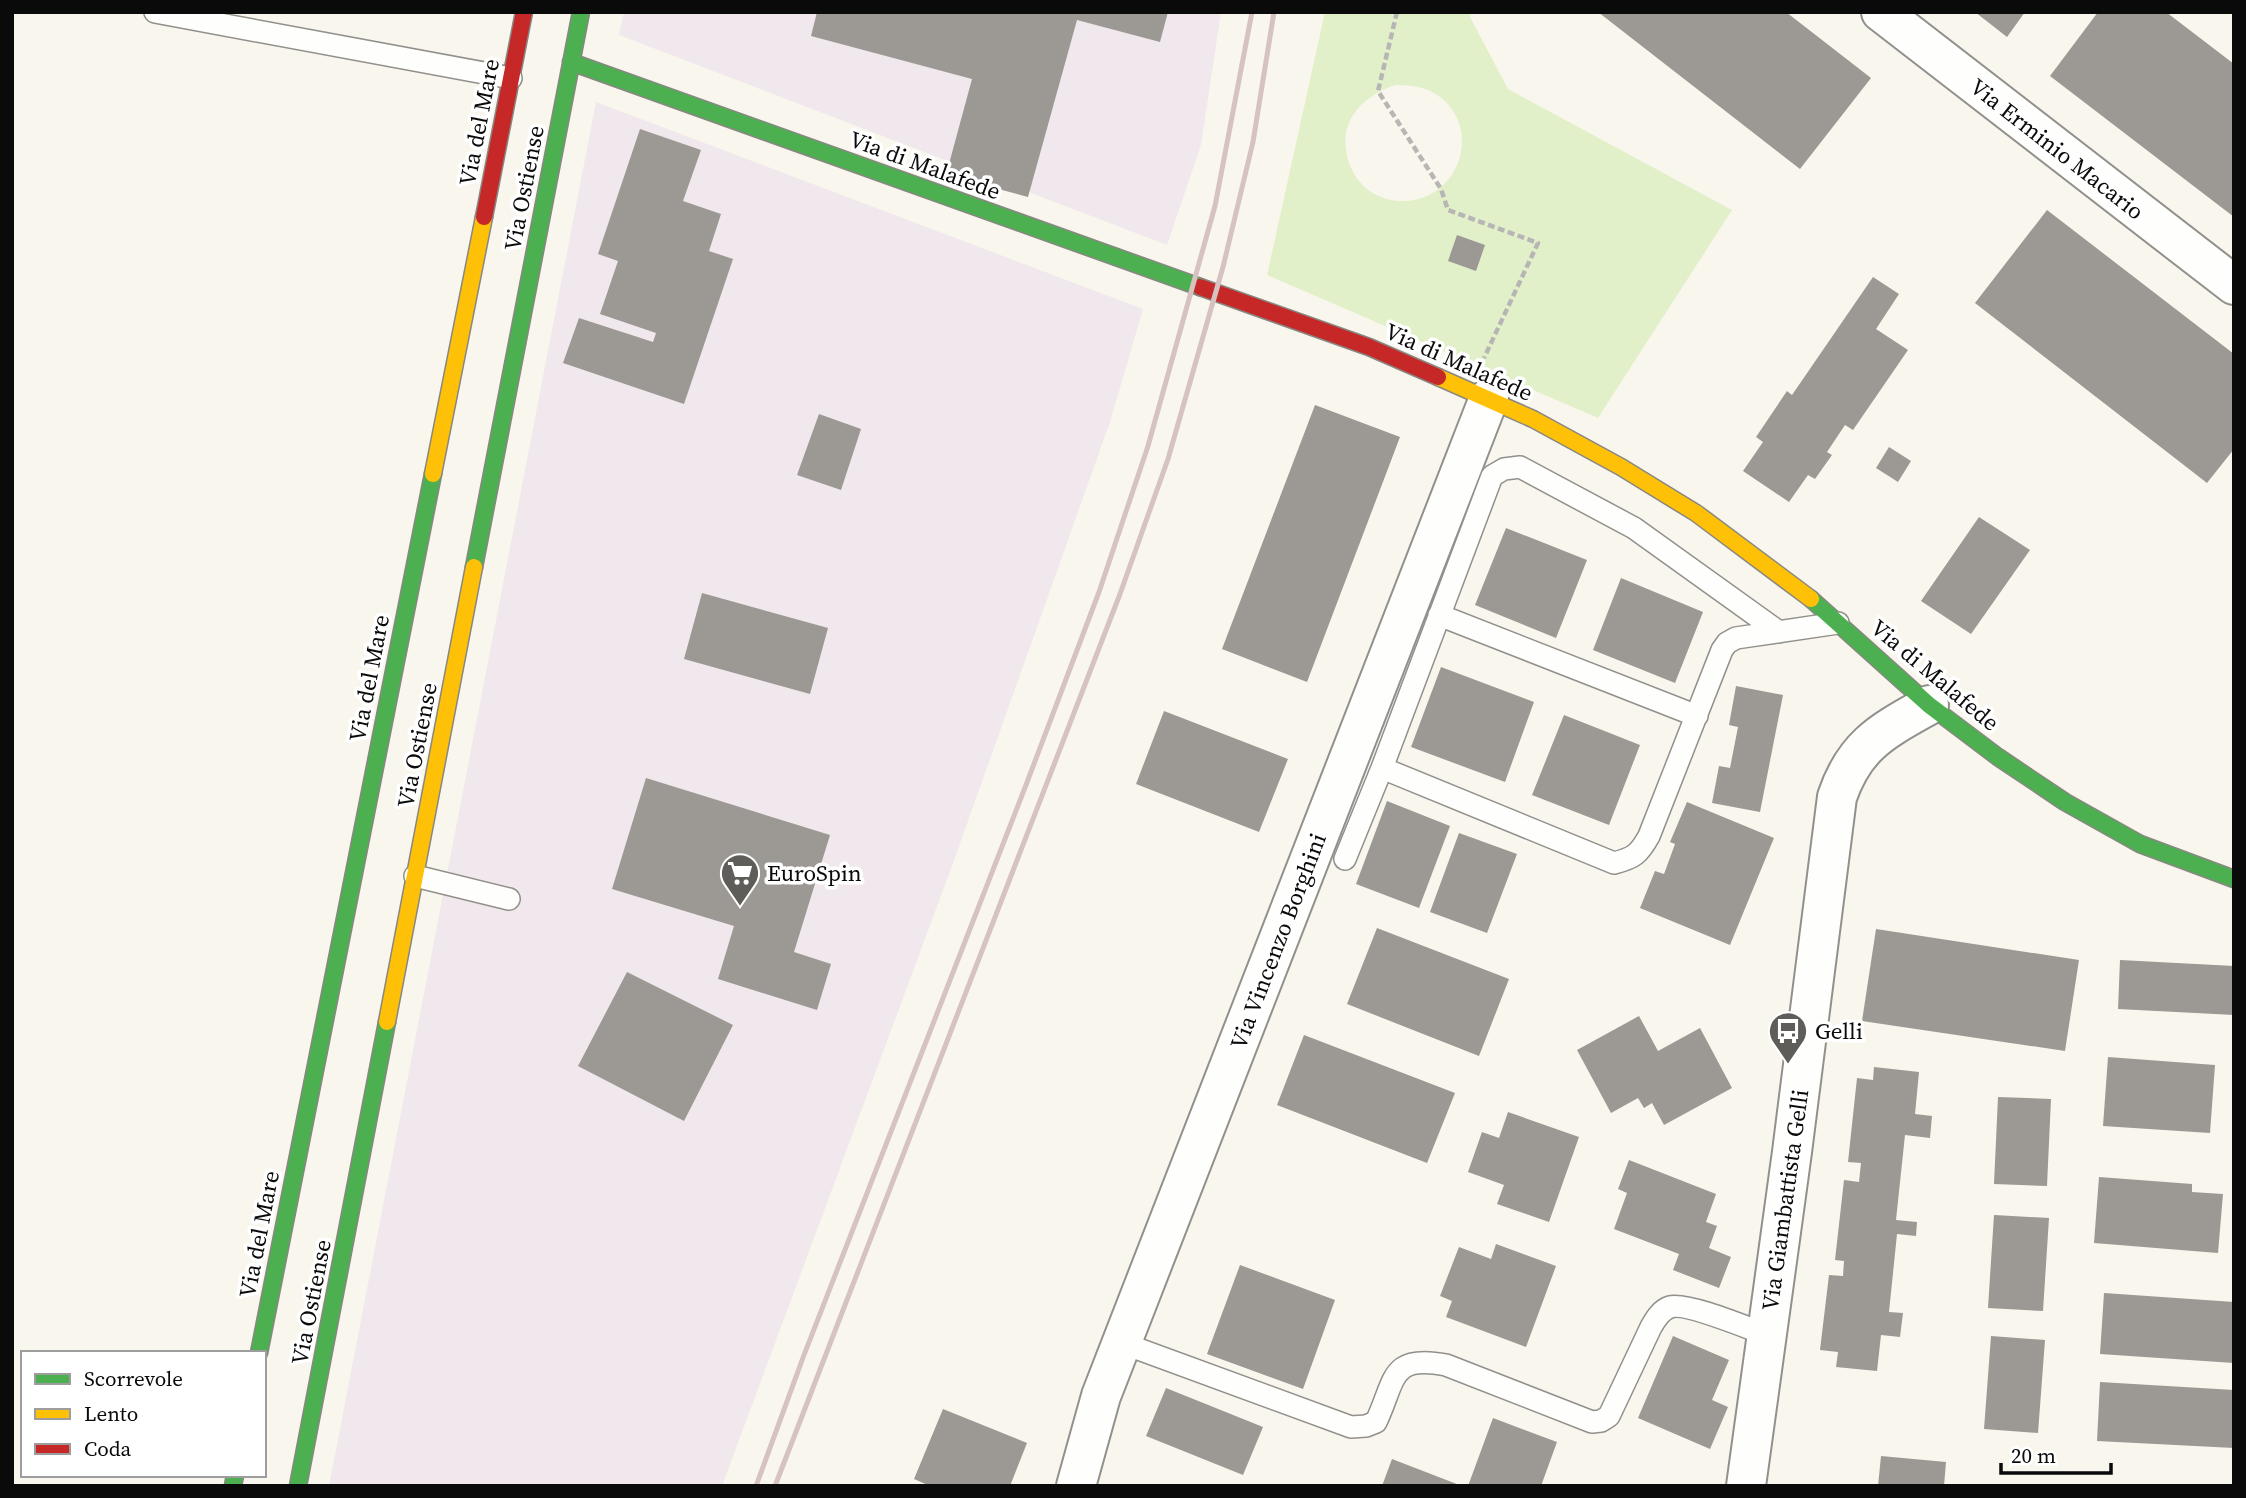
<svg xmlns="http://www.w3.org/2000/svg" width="2246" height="1498" font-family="'Source Serif 4',serif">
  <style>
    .industrial { fill: #f0e8ec }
    .green { fill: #e2f0ca; fill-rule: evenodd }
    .building { fill: #9c9894 }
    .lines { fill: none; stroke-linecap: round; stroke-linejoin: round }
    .lane-casing { stroke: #92908c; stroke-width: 24 }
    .street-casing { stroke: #92908c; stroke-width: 42 }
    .fast-casing { stroke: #888783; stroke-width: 19 }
    .slow-casing { stroke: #888783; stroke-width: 19 }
    .jam-casing { stroke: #888783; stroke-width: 19 }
    .path { stroke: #b7b6b5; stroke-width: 4.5; stroke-dasharray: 7 3.5; stroke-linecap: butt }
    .lane { stroke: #fefefc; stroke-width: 21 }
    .street { stroke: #fefefc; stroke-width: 38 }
    .fast { stroke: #4caf50; stroke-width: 16 }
    .slow { stroke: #ffc107; stroke-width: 16 }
    .jam { stroke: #c62828; stroke-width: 16 }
    .rail { stroke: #d7c2c2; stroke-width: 5 }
    .labels { text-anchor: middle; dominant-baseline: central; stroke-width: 7; stroke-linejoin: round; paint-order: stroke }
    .street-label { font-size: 23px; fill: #0a0a0a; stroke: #fff }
    .poi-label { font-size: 23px; fill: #0a0a0a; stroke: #fff; text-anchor: start }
  </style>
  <rect width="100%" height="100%" fill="#f9f6ed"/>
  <!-- industrial -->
  <path class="industrial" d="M 624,12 L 1221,12 L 1201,145 L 1167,245 L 619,35 Z
    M 596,102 L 1143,309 L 1110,422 L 952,866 L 722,1486 L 329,1486 Z"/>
  <!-- green -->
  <path class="green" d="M 1325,12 L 1471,12 L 1470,17 L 1508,89 L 1732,210 L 1598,418 L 1267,275 ZM 1395,85 C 1408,85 1421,86 1432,92 C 1489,123 1459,211 1391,200 C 1375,197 1360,186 1353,172 C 1333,130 1355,99 1395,85 Z"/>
  <!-- building -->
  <path class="building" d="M 817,12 L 1168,12 L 1160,42 L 1077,20 L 1028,197 L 946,175 L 972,79 L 811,36 Z
    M 1598,12 L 1786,12 L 1871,78 L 1800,169 Z
    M 1975,12 L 2025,12 L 2007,37 Z
    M 2098,12 L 2166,12 L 2234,64 L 2234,217 L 2050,76 Z
    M 640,129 L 701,150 L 683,201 L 721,214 L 709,251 L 733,259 L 684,404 L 563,363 L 579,318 L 653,342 L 656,333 L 600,314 L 618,261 L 598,254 Z
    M 2047,210 L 2234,354 L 2234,449 L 2207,483 L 1975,303 Z
    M 1457,235 L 1485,245 L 1476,271 L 1448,261 Z
    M 1873,277 L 1899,294 L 1876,329 L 1908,350 L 1853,430 L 1845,425 L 1827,452 L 1832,455 L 1815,479 L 1808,475 L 1789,502 L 1743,471 L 1763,442 L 1756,437 L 1787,391 L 1792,395 Z
    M 1315,405 L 1400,437 L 1307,682 L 1222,649 Z
    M 819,414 L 861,429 L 841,490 L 797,475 Z
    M 1889,447 L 1911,461 L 1898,482 L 1876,468 Z
    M 1979,517 L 2030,550 L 1971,634 L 1921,601 Z
    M 1506,528 L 1587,560 L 1556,638 L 1475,605 Z
    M 1621,578 L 1703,612 L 1675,683 L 1593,650 Z
    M 702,593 L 828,628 L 810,694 L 684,659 Z
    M 1441,667 L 1534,702 L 1505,782 L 1411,747 Z
    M 1736,686 L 1783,695 L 1760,812 L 1712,803 L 1719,766 L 1730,768 L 1738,727 L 1729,725 Z
    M 1164,711 L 1288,759 L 1259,832 L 1136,784 Z
    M 1564,715 L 1640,745 L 1609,825 L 1532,795 Z
    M 646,778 L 830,835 L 794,952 L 831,964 L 817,1010 L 718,979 L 734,926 L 612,889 Z
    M 1387,801 L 1450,826 L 1419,908 L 1356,884 Z
    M 1687,802 L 1774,838 L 1730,945 L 1640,908 L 1655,871 L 1664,874 L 1675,844 L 1670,842 Z
    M 1459,833 L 1517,854 L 1487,933 L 1430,912 Z
    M 1377,928 L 1509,979 L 1479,1056 L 1347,1004 Z
    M 1876,929 L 2079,960 L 2065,1051 L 1862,1021 Z
    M 2120,960 L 2234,966 L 2234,1015 L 2118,1009 Z
    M 627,972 L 733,1025 L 684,1121 L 578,1066 Z
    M 1639,1016 L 1658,1051 L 1700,1028 L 1732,1088 L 1664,1125 L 1652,1103 L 1644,1108 L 1638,1098 L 1611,1113 L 1577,1050 Z
    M 1304,1035 L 1455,1093 L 1427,1163 L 1277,1105 Z
    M 2108,1057 L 2215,1065 L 2210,1133 L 2103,1126 Z
    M 1874,1067 L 1919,1072 L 1915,1114 L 1932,1116 L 1930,1138 L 1905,1135 L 1896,1220 L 1917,1222 L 1916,1236 L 1897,1234 L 1889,1312 L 1903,1313 L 1900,1337 L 1881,1335 L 1877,1371 L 1836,1367 L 1838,1352 L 1820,1350 L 1829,1275 L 1843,1276 L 1844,1261 L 1835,1260 L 1844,1180 L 1859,1182 L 1861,1163 L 1848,1162 L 1857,1078 L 1873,1080 Z
    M 1998,1097 L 2051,1099 L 2047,1186 L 1994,1184 Z
    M 1508,1112 L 1579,1137 L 1549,1222 L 1497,1204 L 1504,1185 L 1468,1172 L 1482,1132 L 1499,1138 Z
    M 1629,1160 L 1716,1194 L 1706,1222 L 1717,1226 L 1709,1248 L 1731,1257 L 1719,1288 L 1673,1270 L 1679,1254 L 1614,1229 L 1627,1193 L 1618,1189 Z
    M 2099,1177 L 2192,1184 L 2192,1192 L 2223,1194 L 2218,1253 L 2094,1243 Z
    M 1994,1215 L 2049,1218 L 2043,1311 L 1988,1308 Z
    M 1496,1244 L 1556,1266 L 1526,1347 L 1446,1317 L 1452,1301 L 1440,1296 L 1459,1247 L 1491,1259 Z
    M 1240,1265 L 1335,1300 L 1303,1389 L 1207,1354 Z
    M 2104,1293 L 2234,1302 L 2234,1363 L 2100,1354 Z
    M 1673,1336 L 1729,1360 L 1712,1400 L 1728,1407 L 1710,1449 L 1638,1418 Z
    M 1991,1336 L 2045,1340 L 2038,1433 L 1984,1429 Z
    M 2100,1382 L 2234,1390 L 2234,1448 L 2097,1441 Z
    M 1166,1388 L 1263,1427 L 1243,1475 L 1146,1436 Z
    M 943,1409 L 1027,1443 L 1010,1486 L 930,1486 L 914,1479 Z
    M 1493,1418 L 1557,1442 L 1541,1486 L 1468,1486 Z
    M 1881,1456 L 1946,1462 L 1944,1486 L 1878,1486 Z
    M 1392,1459 L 1462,1486 L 1382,1486 Z"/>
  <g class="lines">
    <!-- lane casing -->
    <g class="lane-casing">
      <path id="lane" d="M 155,12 L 511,78
        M 1439,615 L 1697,716
        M 1779,632 L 1634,528 L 1520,467 L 1504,469 L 1492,476 L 1382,768 L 1614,863 C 1634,858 1639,854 1649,836 L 1722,650 L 1727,643 L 1736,638 L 1838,623
        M 1345,859 L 1382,768
        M 415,876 L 509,899
        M 1122,1343 L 1351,1427 L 1366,1426 L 1376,1422 C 1396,1380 1389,1354 1446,1365 L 1592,1422 L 1601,1421 L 1609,1416 L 1651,1327 C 1656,1318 1661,1310 1670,1307 C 1686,1302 1748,1328 1767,1335"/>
    </g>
    <!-- street casing -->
    <g class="street-casing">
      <path id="street" d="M 1881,12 L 2234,285
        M 1076,1486 L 1101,1396 L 1489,398
        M 1746,1486 L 1792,1152 L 1837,797 C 1855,744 1883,731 1929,705"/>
    </g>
    <!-- fast casing -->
    <g class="fast-casing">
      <path id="fast" d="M 571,62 L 1200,287
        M 474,567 L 581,12
        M 1811,599 L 1929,705 L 1998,757 L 2065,802 L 2140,844 L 2234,879
        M 259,1353 L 433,474
        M 233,1486 L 235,1475
        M 298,1486 L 387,1022"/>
    </g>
    <!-- slow casing -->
    <g class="slow-casing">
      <path id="slow" d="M 1438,377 L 1533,419 L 1621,467 L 1696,513 L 1811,599
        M 433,474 L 484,217
        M 387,1022 L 474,567"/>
    </g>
    <!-- jam casing -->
    <g class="jam-casing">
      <path id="jam" d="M 484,217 L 524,12
        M 1200,287 L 1369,347 L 1438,377"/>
    </g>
    <!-- path -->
    <path class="path" d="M 1397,12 L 1378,91 L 1441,189 L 1448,210 L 1538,243 L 1484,358"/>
    <!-- lane -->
    <use href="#lane" class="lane"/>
    <!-- street -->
    <use href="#street" class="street"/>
    <!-- fast -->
    <use href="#fast" class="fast"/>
    <!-- slow -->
    <use href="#slow" class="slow"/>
    <!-- jam -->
    <use href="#jam" class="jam"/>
    <!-- rail -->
    <path class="rail" d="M 756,1486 L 804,1355 L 1026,785 L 1099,592 L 1148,446 L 1215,206 L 1252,12
      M 775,1486 L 1120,594 L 1168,459 L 1223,267 L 1253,142 L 1274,12"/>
  </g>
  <!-- icons -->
  <defs>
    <g id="supermarket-pin" transform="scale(2.0125)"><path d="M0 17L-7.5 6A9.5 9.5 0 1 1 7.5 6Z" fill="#5e5d59" stroke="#fff"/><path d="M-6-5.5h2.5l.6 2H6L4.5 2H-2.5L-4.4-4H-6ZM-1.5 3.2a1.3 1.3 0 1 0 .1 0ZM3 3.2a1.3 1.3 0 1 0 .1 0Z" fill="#fff"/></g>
    <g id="bus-pin" transform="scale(2.0125)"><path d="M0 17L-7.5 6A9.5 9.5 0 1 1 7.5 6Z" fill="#5e5d59" stroke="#fff"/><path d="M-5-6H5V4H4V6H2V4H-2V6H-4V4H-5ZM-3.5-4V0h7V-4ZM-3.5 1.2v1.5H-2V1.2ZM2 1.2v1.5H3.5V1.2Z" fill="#fff"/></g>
  </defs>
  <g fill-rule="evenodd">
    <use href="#supermarket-pin" x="740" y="873"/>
    <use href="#bus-pin" x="1788" y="1031"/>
  </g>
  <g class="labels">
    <!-- street labels -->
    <g class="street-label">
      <text transform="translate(479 122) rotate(-79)">Via del Mare</text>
      <text transform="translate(2057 149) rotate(38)">Via Erminio Macario</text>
      <text transform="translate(925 165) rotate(20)">Via di Malafede</text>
      <text transform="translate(524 188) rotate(-79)">Via Ostiense</text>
      <text transform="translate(1459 362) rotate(24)">Via di Malafede</text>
      <text transform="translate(1935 675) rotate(40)">Via di Malafede</text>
      <text transform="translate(369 678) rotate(-79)">Via del Mare</text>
      <text transform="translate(417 745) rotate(-79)">Via Ostiense</text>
      <text transform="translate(1278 941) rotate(-69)">Via Vincenzo Borghini</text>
      <text transform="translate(1785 1200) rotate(-82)">Via Giambattista Gelli</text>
      <text transform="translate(259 1234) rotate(-79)">Via del Mare</text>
      <text transform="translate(311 1302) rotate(-79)">Via Ostiense</text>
    </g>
    <!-- poi labels -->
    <g class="poi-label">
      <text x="767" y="873">EuroSpin</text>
      <text x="1815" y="1031">Gelli</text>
    </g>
  </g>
  <!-- border -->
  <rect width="2246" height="1498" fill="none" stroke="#0a0a0a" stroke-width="28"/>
  <!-- legend -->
  <rect x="21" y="1351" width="245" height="126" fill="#ffffff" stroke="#9d9d9d" stroke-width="2"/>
  <rect x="35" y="1374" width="35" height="10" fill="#4caf50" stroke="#9d9d9d" stroke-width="2"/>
  <text x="84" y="1386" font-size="21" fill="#0a0a0a">Scorrevole</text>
  <rect x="35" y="1409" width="35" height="10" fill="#ffc107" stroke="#9d9d9d" stroke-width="2"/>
  <text x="84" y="1421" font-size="21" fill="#0a0a0a">Lento</text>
  <rect x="35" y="1444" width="35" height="10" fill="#c62828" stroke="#9d9d9d" stroke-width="2"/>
  <text x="84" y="1456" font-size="21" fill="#0a0a0a">Coda</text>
  <!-- scale -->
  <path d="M2001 1463v10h110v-10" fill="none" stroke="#0a0a0a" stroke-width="3.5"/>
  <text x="2011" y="1463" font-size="21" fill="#0a0a0a" stroke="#ffffff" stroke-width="5" paint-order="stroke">20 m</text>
</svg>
